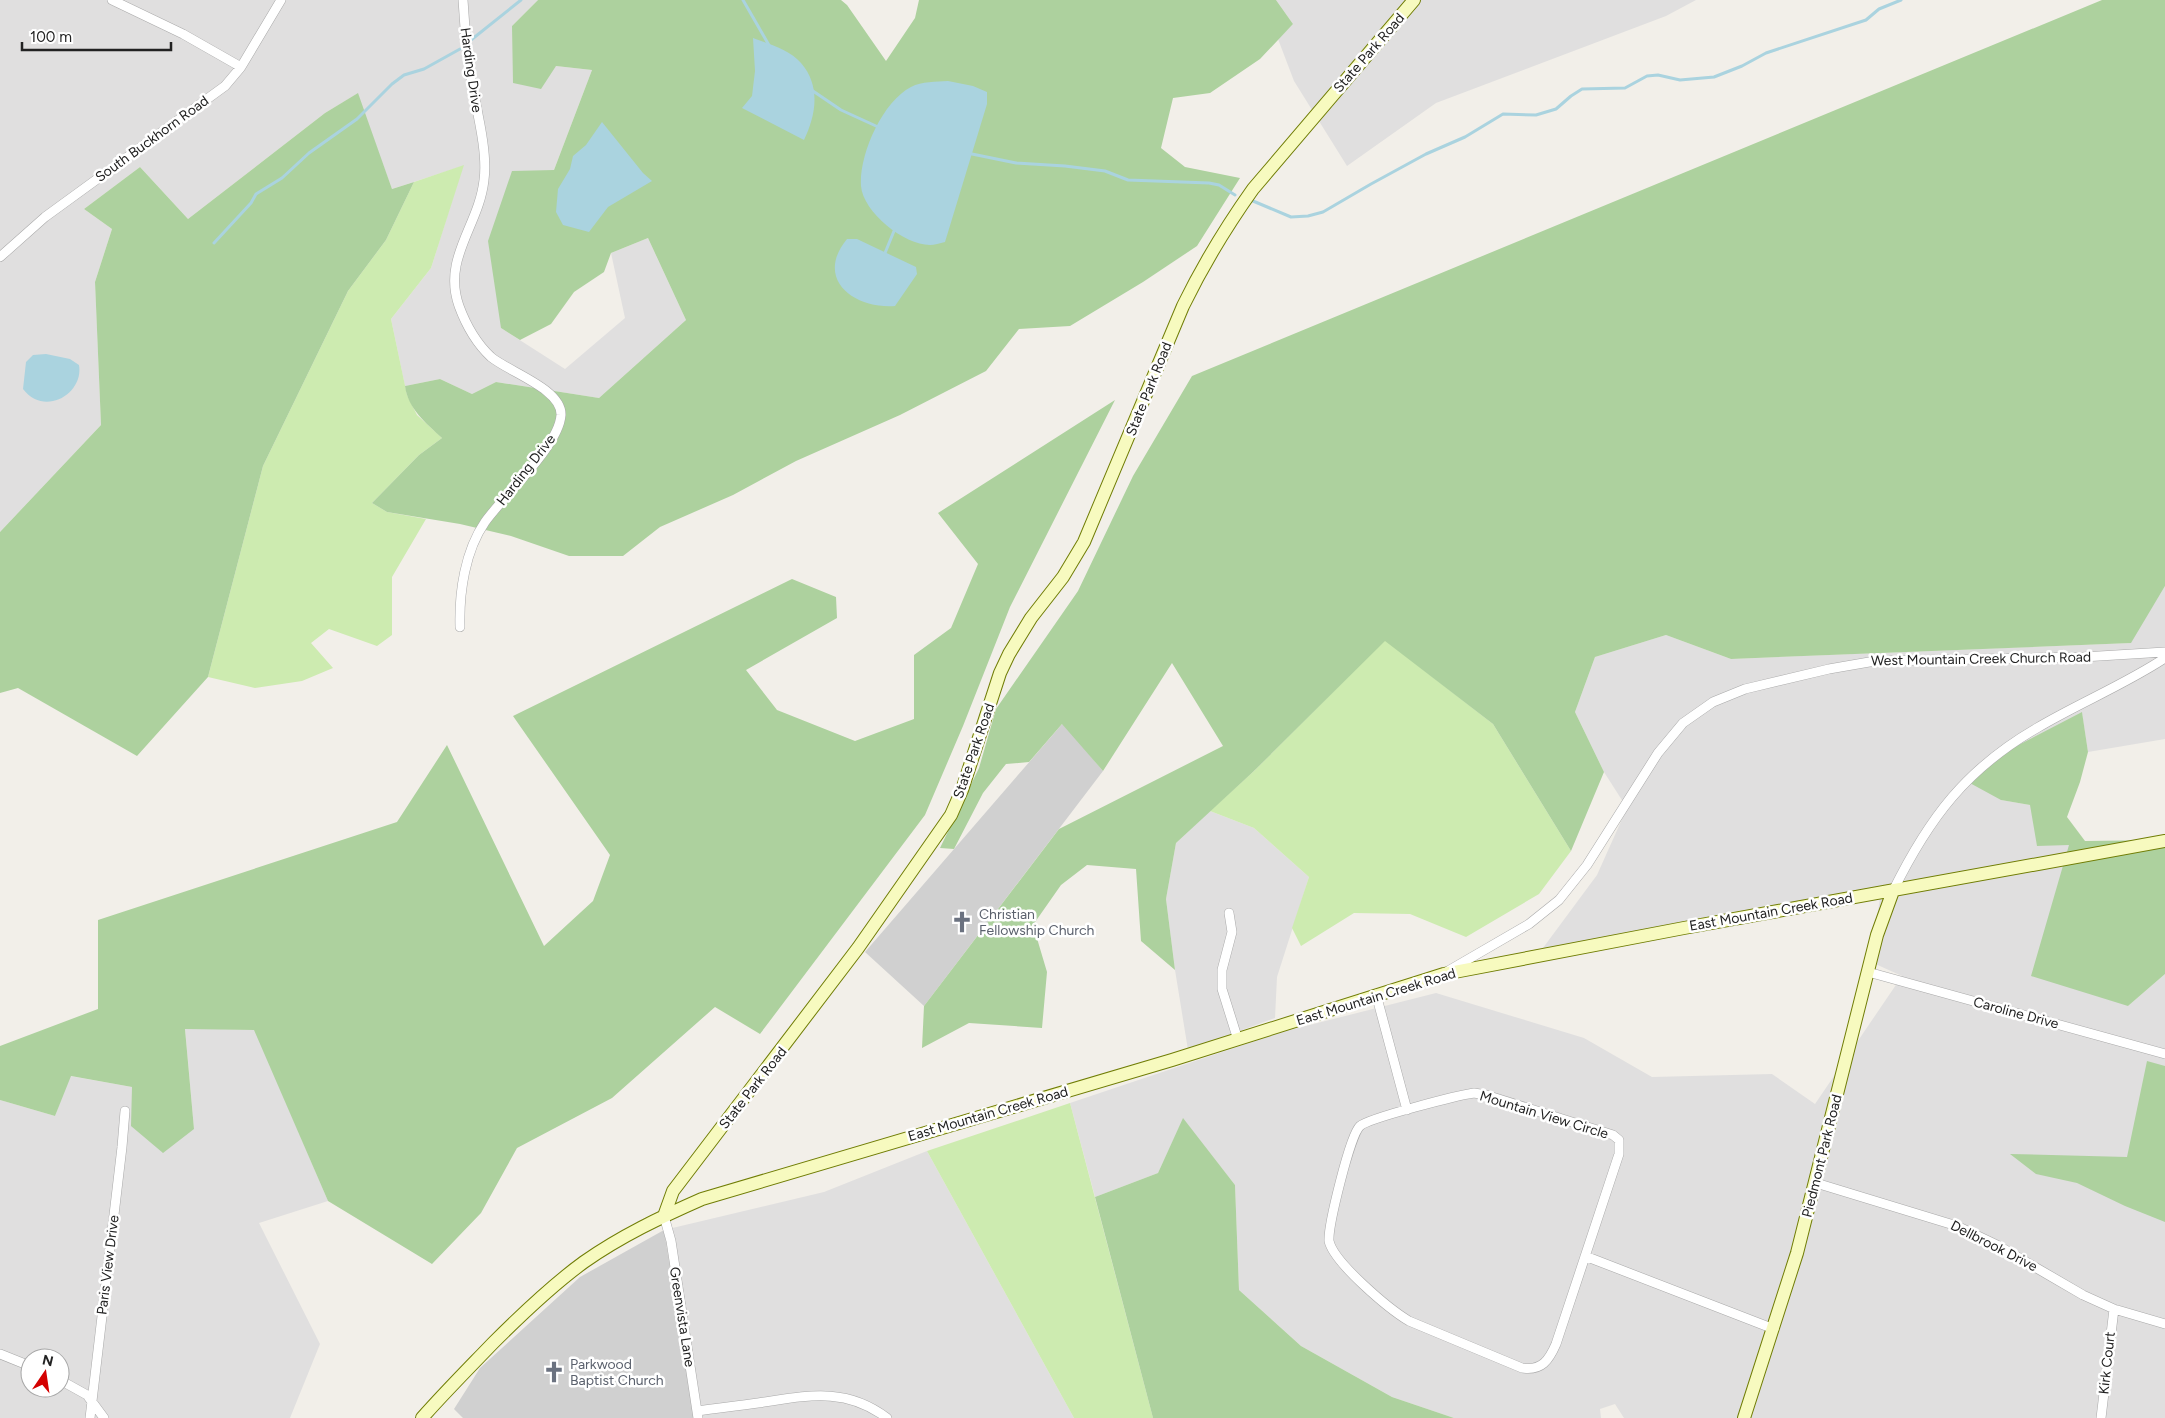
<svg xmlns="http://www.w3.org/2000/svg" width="2165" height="1418" font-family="Figtree,sans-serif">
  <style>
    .residential { fill: #e0dfdf; fill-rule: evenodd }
    .religious { fill: #d0d0d0 }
    .grass { fill: #cdebb0 }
    .forest { fill: #add19e }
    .water { fill: #aad3df }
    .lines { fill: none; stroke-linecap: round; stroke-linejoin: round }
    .stream { stroke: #aad3df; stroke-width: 3 }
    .street-casing { stroke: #a9a9a9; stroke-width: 10 }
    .secondary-casing { stroke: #707d05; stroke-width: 14 }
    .street { stroke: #fff; stroke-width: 9 }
    .secondary { stroke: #f7fabf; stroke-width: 12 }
    .labels { text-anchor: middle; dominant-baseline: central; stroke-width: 5; stroke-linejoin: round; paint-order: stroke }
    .street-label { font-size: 14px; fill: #222; stroke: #fff }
    .worship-label { font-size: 14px; fill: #5b616d; stroke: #fff; text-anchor: start }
  </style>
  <rect width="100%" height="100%" fill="#f2efe9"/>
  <!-- residential -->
  <path class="residential" d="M 0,0 L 538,0 L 512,26 L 556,66 L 592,70 L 554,170 L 501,328 L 565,369 L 625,318 L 611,253 L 648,238 L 686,320 L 599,398 L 496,382 L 472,394 L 440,379 L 405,386 L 391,319 L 431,268 L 463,166 L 392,189 L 357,94 L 325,113 L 188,219 L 140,167 L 84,209 L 112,229 L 95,282 L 101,425 L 0,532 Z
    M 1276,0 L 1696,0 L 1666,16 L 1436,103 L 1347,166 L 1294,81 L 1278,39 L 1293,24 Z
    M 2165,586 L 2165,739 L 2088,752 L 2082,713 L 2001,800 L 2030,805 L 2069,845 L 2128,1006 L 2165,974 L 2165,1418 L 1624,1418 L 1615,1404 L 1600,1409 L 1601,1418 L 1454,1418 L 1392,1397 L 1301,1346 L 1239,1290 L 1235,1185 L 1183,1119 L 1158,1173 L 1095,1197 L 1070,1103 L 1282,1032 L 1436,993 L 1584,1038 L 1652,1077 L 1772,1074 L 1815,1104 L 1902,976 L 1871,962 L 1881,890 L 1540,952 L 1597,875 L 1627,808 L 1604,772 L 1575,712 L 1595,657 L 1666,635 L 1731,659 L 2130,643 Z
    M 1210,811 L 1254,828 L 1309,877 L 1277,977 L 1275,1018 L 1188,1050 L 1175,970 L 1166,899 L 1176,843 Z
    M 185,1028 L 255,1030 L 328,1201 L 259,1223 L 320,1344 L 290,1418 L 0,1418 L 0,1100 L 55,1116 L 70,1076 L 132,1087 L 132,1126 L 194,1129 ZM 30,1358 L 60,1358 L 60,1388 L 30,1388 Z
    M 927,1151 L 1074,1418 L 694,1418 L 664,1230 L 824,1192 Z"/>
  <!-- religious -->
  <path class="religious" d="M 1063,723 L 1103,771 L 924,1006 L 865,952 Z
    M 664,1230 L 694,1418 L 463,1418 L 454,1409 L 480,1368 L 580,1277 Z"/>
  <!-- grass -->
  <path class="grass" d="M 464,165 L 431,268 L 391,319 L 407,395 L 417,415 L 442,438 L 419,455 L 372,503 L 387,512 L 426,519 L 392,577 L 392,635 L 377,646 L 329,629 L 311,643 L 333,668 L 302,681 L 255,688 L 208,677 L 263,466 L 348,291 L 386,240 L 414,182 Z
    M 1385,640 L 1493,724 L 1571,851 L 1539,894 L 1466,937 L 1410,914 L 1354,913 L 1301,946 L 1292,928 L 1309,877 L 1254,828 L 1210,811 L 1254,771 Z
    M 1070,1103 L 1153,1418 L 1074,1418 L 927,1151 Z"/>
  <!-- forest -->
  <path class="forest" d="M 538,0 L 841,0 L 847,5 L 886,61 L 915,18 L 919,0 L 1276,0 L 1293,24 L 1260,59 L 1210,93 L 1173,98 L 1161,148 L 1185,167 L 1240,178 L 1197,246 L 1143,282 L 1070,326 L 1019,329 L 986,371 L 900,415 L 796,461 L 733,495 L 660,527 L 623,556 L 569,556 L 511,536 L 460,524 L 387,512 L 372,503 L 419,455 L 442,438 C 426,423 408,409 405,386 L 440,379 L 472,394 L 496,382 L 599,398 L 686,320 L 648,238 L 611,253 L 604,272 L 574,292 L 551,324 L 520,340 L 501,328 L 488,241 L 512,171 L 554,170 L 592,70 L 556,66 L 541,89 L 513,83 L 512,26 Z
    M 2102,0 L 2165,0 L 2165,586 L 2131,643 L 1731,659 L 1666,635 L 1595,657 L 1575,712 L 1604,772 L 1571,851 L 1493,724 L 1385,641 L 1254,771 L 1176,843 L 1166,899 L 1175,970 L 1141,941 L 1136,869 L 1087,865 L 1061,885 L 1033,925 L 1047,972 L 1042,1028 L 969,1023 L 922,1048 L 924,1006 L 1059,829 L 1223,746 L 1172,663 L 1103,771 L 1062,724 L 1029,762 L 1006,764 L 983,793 L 954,849 L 940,848 L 979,768 L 996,709 L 1078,591 L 1133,476 L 1192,376 Z
    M 358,93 L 392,189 L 414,182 L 386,240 L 348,291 L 263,466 L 208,677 L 137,756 L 18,688 L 0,693 L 0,532 L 101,425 L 95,282 L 112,229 L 84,209 L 140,167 L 188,219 L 325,113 Z
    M 1115,400 L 1010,607 L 963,726 L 925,815 L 760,1034 L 715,1007 L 612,1098 L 517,1148 L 481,1213 L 432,1264 L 328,1201 L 254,1030 L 185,1029 L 194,1129 L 163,1153 L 131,1126 L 132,1087 L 71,1076 L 55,1116 L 0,1100 L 0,1046 L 98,1009 L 98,920 L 397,822 L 447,745 L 544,946 L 593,901 L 610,855 L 513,716 L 792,579 L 836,597 L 837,618 L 746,670 L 777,710 L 855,741 L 914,719 L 914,655 L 951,628 L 978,564 L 938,513 Z
    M 2082,712 L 2088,752 L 2080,782 L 2067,817 L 2085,841 L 2165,840 L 2165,974 L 2128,1006 L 2031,976 L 2069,845 L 2037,846 L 2030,805 L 2001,800 L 1968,782 L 2007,751 Z
    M 2147,1061 L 2165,1066 L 2165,1222 L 2125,1206 L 2077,1183 L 2036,1174 L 2010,1154 L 2127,1157 Z
    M 1183,1118 L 1235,1185 L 1239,1290 L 1301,1346 L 1392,1397 L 1454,1418 L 1153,1418 L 1095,1197 L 1158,1173 Z"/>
  <!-- water -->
  <path class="water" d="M 753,38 C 769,44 790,50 801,63 C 821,86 816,115 804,140 L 742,108 L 752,96 L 755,71 Z
    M 948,81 L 973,86 L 987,92 L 987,104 L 945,242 C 940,243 934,245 930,245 C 904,245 863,212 861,186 C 859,155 882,102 911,87 C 922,81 936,82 948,81 Z
    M 602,122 L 643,173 L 652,181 L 608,207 L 589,232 L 563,225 L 556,212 L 558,189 L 570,169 L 573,156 L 586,145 Z
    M 847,239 L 857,239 L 916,267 L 917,274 L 895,306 C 854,309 814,279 847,239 Z
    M 46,354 L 70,359 L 79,365 C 84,394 44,417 23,389 L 26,362 L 33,355 Z"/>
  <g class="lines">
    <!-- stream -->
    <path class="stream" d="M 743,0 L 770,47
      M 471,40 L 521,0
      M 810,89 L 841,110 L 876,126
      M 972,154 L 1016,163 L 1065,166 L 1105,171 L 1128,180 L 1209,183 L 1219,185 L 1235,195
      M 1253,201 L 1291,217 L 1308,216 L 1323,212 L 1371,184 L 1426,154 L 1465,137 L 1503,114 L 1536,115 L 1556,109 L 1571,96 L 1582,89 L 1625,88 L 1647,76 L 1658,75 L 1680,80 L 1714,77 L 1742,66 L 1766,53 L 1866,20 L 1879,9 L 1901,0
      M 214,243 L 251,203 L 256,194 L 282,178 L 309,153 L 357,119 L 392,84 L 404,75 L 424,69 L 460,49
      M 885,253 L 894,231"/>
    <!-- street casing -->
    <g class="street-casing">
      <path id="street" d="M 112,0 L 183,34 L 241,67
        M 0,257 L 45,217 L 225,86 L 241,67 L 281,0
        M 460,627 C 459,592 465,551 485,522 C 504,495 559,446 561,415 C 562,389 509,372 491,357 C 476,343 466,325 459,306 C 442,258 479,226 484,180 C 488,151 476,108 471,79 C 466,53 465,26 463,0
        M 1893,891 C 1929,818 1966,769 2037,728 C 2079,703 2124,685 2165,658
        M 1229,913 L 1232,932 L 1222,970 L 1222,989 L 1238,1040
        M 1448,971 L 1529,924 L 1559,900 L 1587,865 L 1658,753 L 1683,723 L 1713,702 L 1745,689 L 1829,669 L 1875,661 L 2083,657 L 2165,652
        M 1868,972 L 2165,1054
        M 1376,994 L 1407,1110
        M 1474,1093 L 1486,1095 L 1613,1135 L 1619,1140 L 1619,1154 L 1556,1344 C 1549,1360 1542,1371 1522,1368 L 1409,1321 C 1389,1309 1334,1263 1329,1241 C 1328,1226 1350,1135 1360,1126 C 1369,1118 1459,1095 1474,1093 Z
        M 1816,1183 L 1957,1226 L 1997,1245 L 2083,1295 L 2114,1309 L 2165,1324
        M 664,1216 L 671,1241 L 698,1418
        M 1585,1256 L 1774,1329
        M 0,1354 L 30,1366
        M 60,1380 L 87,1395 L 104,1418
        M 697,1411 C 717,1408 738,1406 758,1403 C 806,1396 845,1386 887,1418
        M 90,1418 L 122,1147 L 125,1111
        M 2101,1418 L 2114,1309"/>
    </g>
    <!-- secondary casing -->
    <g class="secondary-casing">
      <path id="secondary" d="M 664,1216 L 673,1191 L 858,948 L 951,815 L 962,790 L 1000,673 L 1009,654 L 1031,618 L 1063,577 L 1084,542 L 1183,306 C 1203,265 1226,227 1253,189 L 1414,0
        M 422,1418 C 445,1392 469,1368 493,1343 C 522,1314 551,1286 584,1262 C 621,1236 661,1217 702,1199 L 1172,1060 L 1444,974 L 1684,928 L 2165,841
        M 1744,1418 L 1797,1253 L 1877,935 L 1893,891"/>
    </g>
    <!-- street -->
    <use href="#street" class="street"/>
    <!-- secondary -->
    <use href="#secondary" class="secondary"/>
  </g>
  <!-- icons -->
  <defs>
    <g id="church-bare" transform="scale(1.725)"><path d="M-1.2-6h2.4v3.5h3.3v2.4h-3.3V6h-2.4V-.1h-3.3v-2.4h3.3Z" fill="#6b7280" stroke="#fff" stroke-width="2.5" paint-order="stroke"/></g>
  </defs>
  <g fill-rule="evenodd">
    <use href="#church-bare" x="962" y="922"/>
    <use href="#church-bare" x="554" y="1372"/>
  </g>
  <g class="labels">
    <!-- street labels -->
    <g class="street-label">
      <text transform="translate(1369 53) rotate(-49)">State Park Road</text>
      <text transform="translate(471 70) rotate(82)">Harding Drive</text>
      <text transform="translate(152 139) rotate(-36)">South Buckhorn Road</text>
      <text transform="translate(1149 389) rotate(-68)">State Park Road</text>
      <text transform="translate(526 470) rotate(-52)">Harding Drive</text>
      <text transform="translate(1981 659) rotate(-1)">West Mountain Creek Church Road</text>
      <text transform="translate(974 751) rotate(-71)">State Park Road</text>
      <text transform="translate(1771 912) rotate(-10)">East Mountain Creek Road</text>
      <text transform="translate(1376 997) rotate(-17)">East Mountain Creek Road</text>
      <text transform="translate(2016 1013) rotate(15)">Caroline Drive</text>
      <text transform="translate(753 1088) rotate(-52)">State Park Road</text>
      <text transform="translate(988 1114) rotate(-16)">East Mountain Creek Road</text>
      <text transform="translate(1544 1115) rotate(17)">Mountain View Circle</text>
      <text transform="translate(1822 1156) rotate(-76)">Piedmont Park Road</text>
      <text transform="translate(1994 1246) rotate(27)">Dellbrook Drive</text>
      <text transform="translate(108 1265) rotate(-83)">Paris View Drive</text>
      <text transform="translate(682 1317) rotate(81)">Greenvista Lane</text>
      <text transform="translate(2107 1363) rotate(-84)">Kirk Court</text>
    </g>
    <!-- worship labels -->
    <g class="worship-label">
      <text x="979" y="914">Christian<tspan x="979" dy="16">Fellowship Church</tspan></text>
      <text x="570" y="1364">Parkwood<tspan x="570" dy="16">Baptist Church</tspan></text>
    </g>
  </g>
  <!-- north arrow -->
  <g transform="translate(45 1373) rotate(13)"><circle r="24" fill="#ffffff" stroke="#a7a7a7"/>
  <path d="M0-4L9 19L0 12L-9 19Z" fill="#d40000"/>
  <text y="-8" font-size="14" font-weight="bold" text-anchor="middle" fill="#222222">N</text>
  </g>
  <!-- scale -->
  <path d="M22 42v8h149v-8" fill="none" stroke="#222222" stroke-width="2.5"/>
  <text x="30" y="42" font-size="15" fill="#222222" stroke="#ffffff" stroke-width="4" paint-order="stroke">100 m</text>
</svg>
